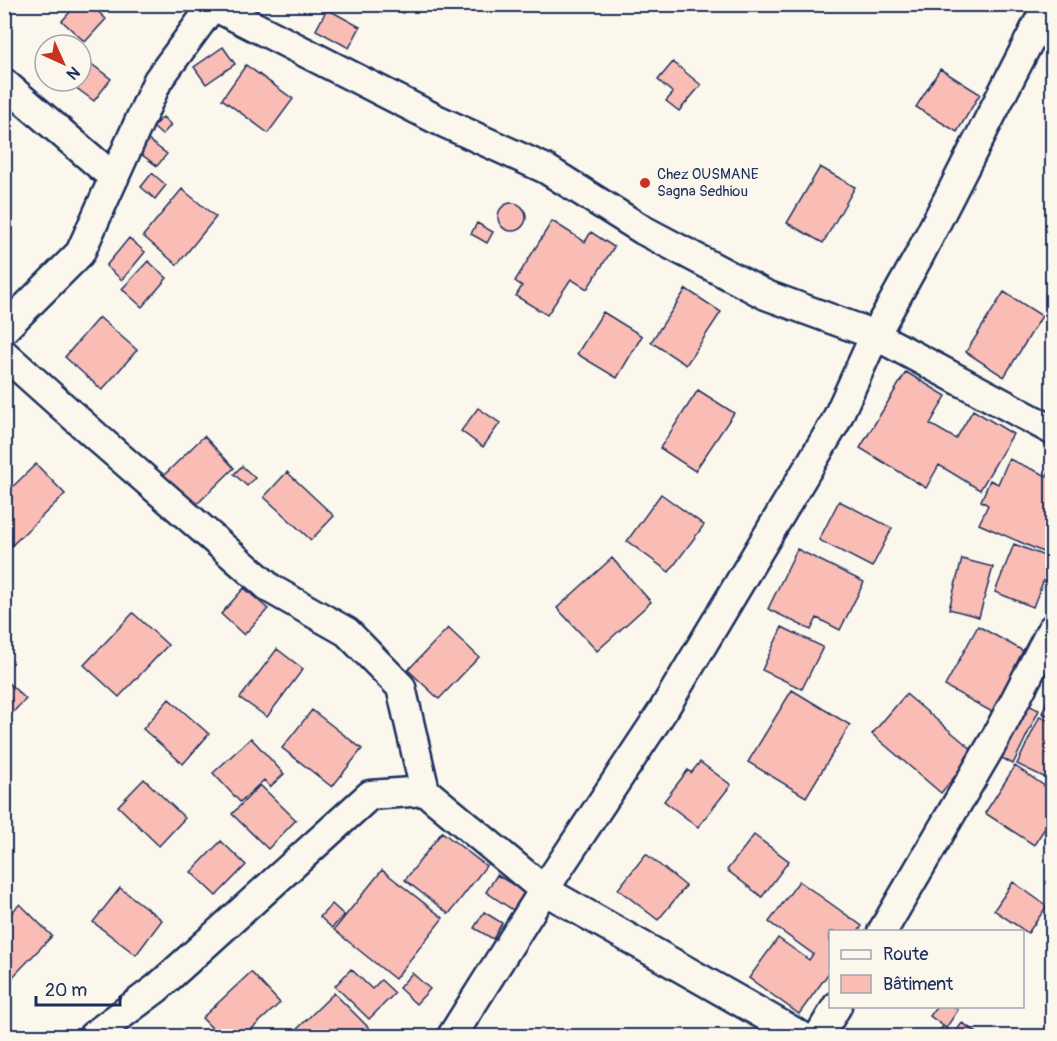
<svg xmlns="http://www.w3.org/2000/svg" width="1057" height="1041" font-family="Pangolin,sans-serif">
  <style>
    .building { fill: #f9bdb6; stroke: #1b2f5e; stroke-width: 1.5 }
    .lines { fill: none; stroke-linecap: round; stroke-linejoin: round }
    .street-casing { stroke: #1b2f5e; stroke-width: 33 }
    .street { stroke: #fbf7ec; stroke-width: 28 }
    .poi-dot { fill: #c8321e; stroke: #fbf7ec; stroke-width: 2 }
    .labels { text-anchor: middle; dominant-baseline: central; stroke-width: 6; stroke-linejoin: round; paint-order: stroke }
    .poi-label { font-size: 15px; fill: #1b2f5e; stroke: #fbf7ec; text-anchor: start }
  </style>
  <rect width="100%" height="100%" fill="#fbf7ec"/>
  <filter id="ink" filterUnits="userSpaceOnUse"><feTurbulence type="fractalNoise" baseFrequency=".0167" numOctaves="2"/><feDisplacementMap in="SourceGraphic" scale="12" xChannelSelector="R" yChannelSelector="G"/><feConvolveMatrix kernelMatrix="1 2 1 2 8 2 1 2 1" color-interpolation-filters="sRGB"/></filter>
  <g filter="url(#ink)">
    <!-- building -->
    <path class="building" d="M 77,4 L 90,4 L 106,19 L 85,42 L 62,21 Z
      M 389,4 L 407,4 L 403,13 Z
      M 327,9 L 360,27 L 349,48 L 316,30 Z
      M 223,47 L 235,64 L 206,84 L 194,67 Z
      M 81,56 L 111,79 L 94,101 L 67,81 L 81,81 Z
      M 673,62 L 701,85 L 679,111 L 666,101 L 673,93 L 658,80 Z
      M 246,65 L 293,99 L 268,133 L 222,99 Z
      M 940,69 L 980,94 L 957,132 L 916,107 Z
      M 163,117 L 171,125 L 162,135 L 153,127 Z
      M 147,139 L 167,154 L 157,166 L 137,151 Z
      M 820,167 L 855,187 L 823,243 L 787,223 Z
      M 152,173 L 166,185 L 155,199 L 141,187 Z
      M 182,189 L 216,217 L 177,265 L 143,236 Z
      M498 217a14 14 0 1 1 28 0a14 14 0 1 1-28 0Z
      M 552,221 L 585,242 L 591,232 L 614,247 L 587,289 L 571,279 L 547,315 L 516,296 L 522,286 L 515,281 Z
      M 477,223 L 493,232 L 487,243 L 471,234 Z
      M 129,238 L 145,252 L 122,280 L 106,266 Z
      M 148,261 L 167,278 L 142,307 L 122,289 Z
      M 686,289 L 721,312 L 686,365 L 651,342 Z
      M 1004,292 L 1042,316 L 1004,377 L 966,352 Z
      M 603,312 L 642,336 L 617,378 L 577,354 Z
      M 99,317 L 137,350 L 102,390 L 65,357 Z
      M 906,372 L 946,396 L 930,424 L 956,439 L 973,410 L 1013,434 L 980,490 L 939,465 L 926,488 L 860,448 Z
      M 698,390 L 734,413 L 695,471 L 660,448 Z
      M 478,408 L 500,423 L 483,447 L 461,431 Z
      M 204,436 L 234,468 L 194,507 L 163,476 Z
      M 1009,459 L 1047,476 L 1052,465 L 1052,537 L 1045,553 L 979,524 L 988,505 L 981,501 L 990,480 L 998,484 Z
      M 36,464 L 65,494 L 4,553 L 4,495 Z
      M 242,466 L 255,478 L 247,486 L 234,474 Z
      M 287,472 L 334,516 L 311,540 L 264,497 Z
      M 661,494 L 704,525 L 669,572 L 627,541 Z
      M 839,501 L 892,528 L 872,567 L 819,540 Z
      M 1014,544 L 1052,559 L 1033,607 L 995,592 Z
      M 797,549 L 864,582 L 840,630 L 817,618 L 811,630 L 768,609 Z
      M 612,558 L 651,602 L 597,651 L 557,608 Z
      M 962,559 L 993,567 L 979,617 L 949,609 Z
      M 244,588 L 268,609 L 244,635 L 221,614 Z
      M 133,613 L 168,645 L 119,697 L 84,665 Z
      M 978,626 L 1027,653 L 994,713 L 945,686 Z
      M 782,627 L 823,647 L 802,689 L 762,670 Z
      M 448,628 L 479,657 L 439,699 L 408,670 Z
      M 277,649 L 303,669 L 267,717 L 240,698 Z
      M 4,679 L 26,699 L 4,721 Z
      M 1052,688 L 1052,717 L 1042,713 Z
      M 792,690 L 850,725 L 806,797 L 748,762 Z
      M 906,694 L 975,752 L 941,793 L 872,734 Z
      M 169,699 L 209,734 L 183,764 L 143,729 Z
      M 1024,703 L 1039,710 L 1013,764 L 998,756 Z
      M 312,710 L 362,749 L 332,787 L 282,748 Z
      M 1040,716 L 1052,722 L 1052,781 L 1017,764 Z
      M 251,738 L 284,774 L 270,787 L 264,780 L 240,802 L 213,773 Z
      M 700,762 L 731,785 L 698,827 L 664,801 L 688,770 L 691,773 Z
      M 1015,766 L 1052,791 L 1052,817 L 1034,845 L 985,813 Z
      M 144,779 L 185,818 L 159,846 L 118,806 Z
      M 260,785 L 296,820 L 268,849 L 232,814 Z
      M 442,832 L 486,866 L 449,914 L 405,880 Z
      M 754,835 L 789,861 L 762,897 L 727,870 Z
      M 221,841 L 246,865 L 216,896 L 191,872 Z
      M 646,854 L 686,886 L 658,920 L 618,889 Z
      M 382,870 L 443,918 L 395,979 L 334,930 Z
      M 497,875 L 525,892 L 513,910 L 486,892 Z
      M 799,881 L 862,926 L 858,932 L 830,932 L 830,975 L 828,974 L 799,1014 L 749,978 L 778,938 L 809,960 L 813,954 L 769,922 Z
      M 1013,882 L 1047,906 L 1028,933 L 994,910 Z
      M 120,888 L 162,920 L 136,955 L 93,922 Z
      M 20,904 L 52,936 L 4,986 L 4,920 Z
      M 332,904 L 344,915 L 332,928 L 320,917 Z
      M 484,912 L 502,923 L 493,939 L 474,928 Z
      M 351,969 L 372,989 L 381,980 L 395,993 L 369,1019 L 335,986 Z
      M 251,972 L 280,1003 L 244,1036 L 220,1036 L 202,1018 Z
      M 412,973 L 430,989 L 416,1004 L 399,988 Z
      M 1052,989 L 1052,1005 L 1045,1001 Z
      M 334,993 L 369,1028 L 361,1036 L 290,1036 Z
      M 937,1006 L 953,1006 L 958,1010 L 946,1028 L 930,1016 Z
      M 962,1023 L 982,1036 L 936,1036 L 943,1026 L 954,1034 Z"/>
    <g class="lines">
      <!-- street casing -->
      <g class="street-casing">
        <path id="street" d="M 214,6 L 436,119 L 546,169 L 643,230 L 766,295 L 875,335 L 1052,430
          M 4,83 L 114,178
          M 4,329 L 80,253 L 158,80 L 214,4
          M 4,354 L 99,439 L 271,589 L 347,632 L 401,687 L 425,791
          M 882,932 L 995,739 L 1052,629
          M 93,1036 L 157,988 L 370,795 L 425,791 L 544,890 L 801,1036
          M 452,1036 L 544,890 L 664,709 L 835,423 L 875,335 L 919,256 L 1048,4
          M 819,1036 L 837,1006"/>
      </g>
      <!-- street -->
      <use href="#street" class="street"/>
    </g>
  </g>
  <!-- markers -->
  <circle class="poi-dot" cx="645" cy="183" r="6"/>
  <g class="labels">
    <!-- poi labels -->
    <g class="poi-label">
      <text x="657" y="174">Chez OUSMANE<tspan x="657" dy="17">Sagna Sedhiou</tspan></text>
    </g>
  </g>
  <!-- margin -->
  <rect width="1057" height="1041" fill="none" stroke="#fbf7ec" stroke-width="24"/>
  <rect x="12" y="12" width="1033" height="1017" fill="none" stroke="#1b2f5e" stroke-width="2" filter="url(#ink)"/>
  <!-- legend -->
  <rect x="829" y="930" width="195" height="78" fill="#fbf7ec" stroke="#a1a7b3" stroke-width="1.5"/>
  <rect x="841" y="950" width="30" height="9" fill="#fbf7ec" stroke="#a1a7b3" stroke-width="1.5"/>
  <text x="883" y="960" font-size="18" fill="#1b2f5e">Route</text>
  <rect x="841" y="975" width="30" height="18" fill="#f9bdb6" stroke="#a1a7b3" stroke-width="1.5"/>
  <text x="883" y="990" font-size="18" fill="#1b2f5e">Bâtiment</text>
  <!-- north arrow -->
  <g transform="translate(63 63) rotate(135)"><circle r="28" fill="#fbf7ec" stroke="#a1a7b3" stroke-width="1.5"/>
  <path d="M0-4.5L10 22L0 15L-10 22Z" fill="#c8321e"/>
  <text y="-9" font-size="16" font-weight="bold" text-anchor="middle" fill="#1b2f5e">N</text>
  </g>
  <!-- scale -->
  <path d="M36 996v9h84v-9" fill="none" stroke="#1b2f5e" stroke-width="3"/>
  <text x="45" y="996" font-size="18" fill="#1b2f5e" stroke="#fbf7ec" stroke-width="4.5" paint-order="stroke">20 m</text>
</svg>
